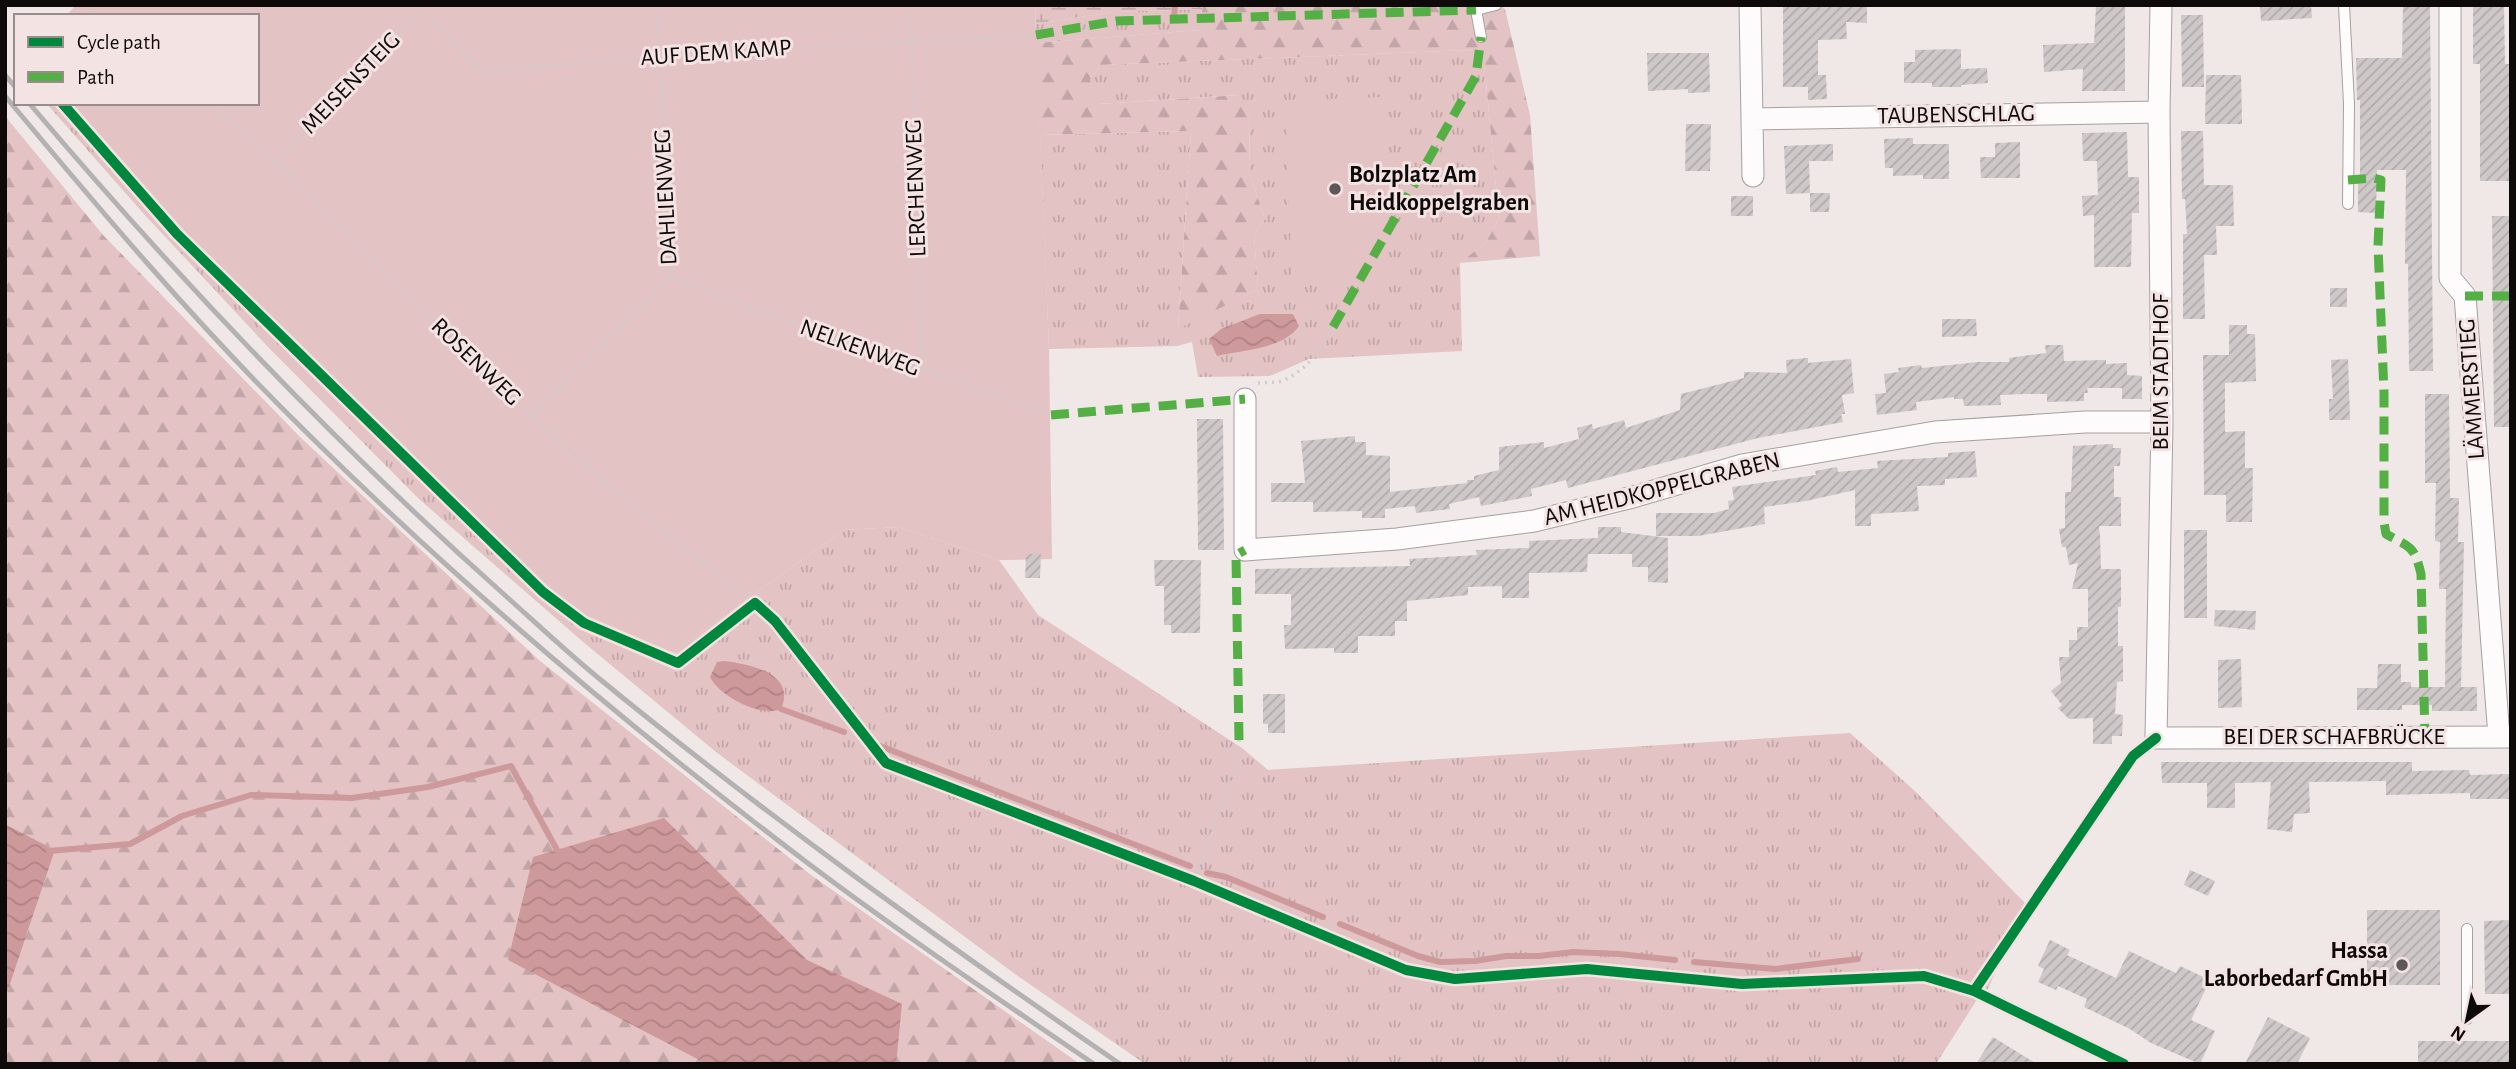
<svg xmlns="http://www.w3.org/2000/svg" width="2516" height="1069" font-family="'Alegreya Sans',sans-serif">
  <style>
    .grass { fill: url(#grass-tufts) }
    .forest { fill: url(#forest-firs) }
    .wetland { fill: url(#wetland-marsh) }
    .green { fill: #e3c3c4 }
    .water { fill: url(#water-waves) }
    .lines { fill: none; stroke-linecap: round; stroke-linejoin: round }
    .stream { stroke: #ce999b; stroke-width: 6 }
    .building { fill: url(#building-hatch) }
    .service-casing { stroke: #a6a0a0; stroke-width: 12 }
    .minor-casing { stroke: #a6a0a0; stroke-width: 23 }
    .path { stroke: #cecccc; stroke-width: 3.5; stroke-dasharray: 2 5; stroke-linecap: butt }
    .service { stroke: #fdfbfb; stroke-width: 10 }
    .minor { stroke: #fdfbfb; stroke-width: 21 }
    .rail { stroke: #b3b1b1; stroke-width: 5 }
    .quiet { stroke: #54b044; stroke-width: 9; stroke-dasharray: 18 9; stroke-linecap: butt }
    .cycleway-casing { stroke: #f4e3e3; stroke-width: 15 }
    .cycleway { stroke: #00873e; stroke-width: 10 }
    .poi-dot { fill: #5e5757; stroke: #f4e3e3; stroke-width: 2.5 }
    .labels { text-anchor: middle; dominant-baseline: central; stroke-width: 6; stroke-linejoin: round; paint-order: stroke }
    .street-label { font-size: 24px; fill: #0f0a0a; stroke: #f4e3e3 }
    .poi-label { font-size: 24px; font-weight: bold; fill: #0f0a0a; stroke: #f4e3e3; text-anchor: start }
  </style>
  <defs>
    <pattern id="grass-tufts" width="24" height="20" patternUnits="userSpaceOnUse" patternTransform="scale(1.75)"><rect width="24" height="20" fill="#e3c3c4"/><path d="M3 7l-1-3M5 7V3M7 7l1-3M15 17l-1-3M17 17v-4M19 17l1-3" fill="none" stroke="#c2a6a7"/></pattern>
    <pattern id="forest-firs" width="22" height="20" patternUnits="userSpaceOnUse" patternTransform="scale(1.75)"><rect width="22" height="20" fill="#e3c3c4"/><path d="M5 1l3.5 6h-7zM16 11l3.5 6h-7z" fill="#c2a6a7"/></pattern>
    <pattern id="wetland-marsh" width="20" height="14" patternUnits="userSpaceOnUse" patternTransform="scale(1.75)"><rect width="20" height="14" fill="#e3c3c4"/><path d="M1 5h8M5 5V1M11 12h8M15 12V8" fill="none" stroke="#c2a6a7"/></pattern>
    <pattern id="water-waves" width="16" height="10" patternUnits="userSpaceOnUse" patternTransform="scale(1.75)"><rect width="16" height="10" fill="#ce999b"/><path d="M0 5q4-4 8 0t8 0" fill="none" stroke="#b08284"/></pattern>
    <pattern id="building-hatch" width="6" height="6" patternUnits="userSpaceOnUse" patternTransform="scale(1.75)"><rect width="6" height="6" fill="#cfc8c8"/><path d="M-1 1l2-2M0 6l6-6M5 7l2-2" fill="none" stroke="#b1aaaa"/></pattern>
  </defs>
  <rect width="100%" height="100%" fill="#f0e7e7"/>
  <!-- grass -->
  <path class="grass" d="M 1202,9 L 1200,30 L 1036,43 L 1036,24 L 1113,12 Z
    M 1471,50 L 1484,62 L 1499,219 L 1486,242 L 1460,263 L 1462,351 L 1309,359 L 1270,376 L 1198,377 L 1192,342 L 1177,346 L 1049,349 L 1040,135 L 1191,131 L 1178,328 L 1258,289 L 1254,234 L 1265,219 L 1250,174 L 1249,111 L 1239,95 L 1097,104 L 1090,80 L 1101,65 Z
    M 46,103 L 69,103 L 182,231 L 548,589 L 593,622 L 671,654 L 844,530 L 898,527 L 999,560 L 1038,615 L 1242,748 L 1268,770 L 1850,733 L 1916,792 L 2026,904 L 1987,991 L 1976,1001 L 1936,1064 L 1145,1064 L 1015,974 L 716,752 L 582,641 L 419,499 L 269,348 L 143,213 Z"/>
  <!-- forest -->
  <path class="forest" d="M 1203,5 L 1500,5 L 1505,9 L 1530,115 L 1540,256 L 1460,263 L 1486,242 L 1499,219 L 1484,62 L 1471,50 L 1101,65 L 1090,80 L 1098,104 L 1240,95 L 1249,111 L 1250,174 L 1265,219 L 1254,234 L 1258,289 L 1178,329 L 1191,131 L 1040,135 L 1036,43 L 1199,30 Z
    M 5,116 L 103,235 L 300,437 L 540,661 L 811,875 L 1080,1064 L 5,1064 L 5,999 L 55,850 L 5,824 Z"/>
  <!-- wetland -->
  <path class="wetland" d="M 1035,5 L 1203,5 L 1202,9 L 1113,12 L 1036,24 Z"/>
  <!-- green -->
  <path class="green" d="M 76,5 L 1035,5 L 1049,349 L 1052,559 L 999,560 L 898,527 L 844,530 L 671,654 L 593,622 L 548,589 L 182,231 L 69,103 L 257,103 L 257,16 L 66,16 Z
    M 1379,97 L 1386,278 L 1292,281 L 1285,101 Z"/>
  <!-- water -->
  <path class="water" d="M 1260,314 L 1293,314 L 1299,326 C 1283,349 1243,350 1217,356 L 1209,339 L 1221,329 Z
    M 724,661 C 749,664 797,673 781,709 C 761,718 719,696 710,677 L 717,662 Z
    M 664,818 L 807,960 L 902,1004 L 896,1064 L 707,1064 L 508,960 L 533,857 Z
    M 5,824 L 55,850 L 5,999 Z"/>
  <g class="lines">
    <!-- stream -->
    <path class="stream" d="M 1174,17 L 1175,5
      M 781,709 L 844,732
      M 880,746 L 1190,866
      M 49,851 L 130,844 L 182,816 L 251,795 L 352,798 L 428,787 L 511,766 L 557,850
      M 1207,873 L 1226,877 L 1323,917
      M 1340,924 L 1418,956 L 1440,962 L 1475,961 L 1506,956 L 1539,956 L 1573,952 L 1619,954 L 1675,960
      M 1694,962 L 1775,969 L 1858,959"/>
  </g>
  <!-- building -->
  <path class="building" d="M 1783,5 L 1867,5 L 1867,23 L 1846,22 L 1847,39 L 1818,40 L 1818,75 L 1826,75 L 1827,99 L 1808,100 L 1808,87 L 1783,87 Z
    M 2096,5 L 2125,5 L 2125,91 L 2082,91 L 2083,69 L 2044,72 L 2043,45 L 2094,43 Z
    M 2260,5 L 2311,5 L 2312,18 L 2261,21 Z
    M 2403,5 L 2430,5 L 2433,371 L 2409,371 L 2408,264 L 2405,264 L 2406,170 L 2377,170 L 2376,213 L 2358,212 L 2358,183 L 2360,183 L 2360,100 L 2357,100 L 2356,58 L 2402,58 Z
    M 2473,5 L 2504,5 L 2505,64 L 2511,64 L 2510,181 L 2480,181 L 2480,64 L 2473,64 Z
    M 2181,15 L 2203,15 L 2204,87 L 2182,87 Z
    M 1961,49 L 1961,69 L 1987,68 L 1988,83 L 1961,85 L 1961,87 L 1932,87 L 1932,83 L 1904,83 L 1904,62 L 1915,62 L 1915,50 Z
    M 1647,53 L 1709,53 L 1710,92 L 1688,93 L 1688,89 L 1648,91 Z
    M 2206,75 L 2241,75 L 2242,124 L 2205,124 Z
    M 1686,124 L 1711,124 L 1710,171 L 1685,171 Z
    M 2181,131 L 2203,131 L 2204,185 L 2233,185 L 2234,226 L 2216,226 L 2217,255 L 2204,255 L 2205,319 L 2183,319 L 2183,234 L 2187,234 L 2185,199 L 2182,199 Z
    M 2127,132 L 2128,177 L 2139,177 L 2139,213 L 2132,213 L 2131,267 L 2094,267 L 2094,215 L 2083,216 L 2082,196 L 2098,195 L 2097,161 L 2083,161 L 2082,133 Z
    M 1913,138 L 1913,144 L 1949,144 L 1949,179 L 1923,179 L 1923,175 L 1893,176 L 1893,168 L 1885,168 L 1884,139 Z
    M 2020,142 L 2020,178 L 1981,178 L 1980,157 L 1995,157 L 1995,143 Z
    M 1833,144 L 1833,161 L 1809,161 L 1810,193 L 1830,193 L 1829,212 L 1810,212 L 1810,193 L 1786,194 L 1784,146 Z
    M 1731,196 L 1753,196 L 1753,216 L 1731,216 Z
    M 2492,216 L 2511,216 L 2511,427 L 2494,427 Z
    M 2330,288 L 2347,288 L 2347,307 L 2330,307 Z
    M 1942,319 L 1976,319 L 1977,336 L 1942,337 Z
    M 2229,325 L 2247,325 L 2247,334 L 2255,334 L 2256,381 L 2225,383 L 2225,432 L 2245,431 L 2245,468 L 2253,468 L 2252,522 L 2226,522 L 2226,495 L 2204,495 L 2203,355 L 2229,355 Z
    M 2045,345 L 2063,345 L 2064,361 L 2106,360 L 2106,364 L 2127,363 L 2127,375 L 2142,376 L 2142,399 L 2122,399 L 2122,388 L 2087,388 L 2088,393 L 2084,393 L 2084,401 L 2047,402 L 2047,394 L 2024,394 L 2000,395 L 2001,405 L 1964,406 L 1963,399 L 1954,399 L 1954,397 L 1916,402 L 1917,410 L 1877,415 L 1875,394 L 1886,393 L 1884,374 L 1899,372 L 1898,368 L 1921,365 L 1922,368 L 1978,362 L 2009,362 L 2009,358 L 2046,353 Z
    M 1808,358 L 1808,363 L 1851,359 L 1854,393 L 1842,395 L 1845,414 L 1841,414 L 1843,422 L 1758,438 L 1568,488 L 1566,480 L 1531,489 L 1532,496 L 1481,506 L 1479,497 L 1449,504 L 1450,509 L 1416,513 L 1415,506 L 1385,509 L 1385,518 L 1362,518 L 1362,511 L 1313,512 L 1313,502 L 1271,502 L 1271,483 L 1305,483 L 1301,441 L 1355,436 L 1355,442 L 1366,442 L 1366,455 L 1390,456 L 1390,492 L 1467,483 L 1467,480 L 1474,480 L 1474,476 L 1499,470 L 1499,447 L 1544,442 L 1544,448 L 1579,439 L 1577,428 L 1592,424 L 1593,429 L 1624,420 L 1626,428 L 1680,410 L 1681,394 L 1744,378 L 1744,372 L 1787,373 L 1786,360 Z
    M 2348,359 L 2350,420 L 2329,420 L 2329,399 L 2333,399 L 2331,360 Z
    M 2425,394 L 2449,394 L 2450,498 L 2459,498 L 2458,542 L 2464,542 L 2461,687 L 2477,687 L 2477,711 L 2432,711 L 2432,705 L 2402,705 L 2402,710 L 2357,710 L 2357,688 L 2377,688 L 2378,664 L 2401,664 L 2401,682 L 2411,682 L 2411,687 L 2445,687 L 2446,589 L 2439,589 L 2440,542 L 2435,541 L 2436,483 L 2425,483 Z
    M 1197,419 L 1223,419 L 1224,550 L 1198,550 Z
    M 2113,444 L 2113,448 L 2121,448 L 2120,466 L 2114,466 L 2114,497 L 2121,497 L 2121,526 L 2099,526 L 2100,536 L 2101,569 L 2121,569 L 2121,607 L 2118,607 L 2118,646 L 2123,646 L 2123,681 L 2117,682 L 2115,714 L 2123,715 L 2122,736 L 2112,736 L 2112,744 L 2093,744 L 2093,718 L 2069,719 L 2058,708 L 2062,705 L 2051,691 L 2061,683 L 2059,657 L 2069,657 L 2069,640 L 2077,640 L 2077,627 L 2088,627 L 2088,589 L 2072,589 L 2078,563 L 2069,565 L 2066,547 L 2062,547 L 2059,529 L 2065,528 L 2065,492 L 2071,492 L 2073,446 Z
    M 1975,451 L 1977,477 L 1945,479 L 1945,485 L 1917,486 L 1919,511 L 1871,514 L 1871,526 L 1855,526 L 1855,490 L 1806,501 L 1764,507 L 1765,524 L 1698,536 L 1656,536 L 1656,513 L 1714,513 L 1729,509 L 1728,501 L 1734,500 L 1732,487 L 1816,475 L 1815,471 L 1837,467 L 1838,472 L 1878,468 L 1877,461 L 1948,457 L 1948,453 Z
    M 1598,527 L 1621,527 L 1621,532 L 1668,538 L 1668,583 L 1648,582 L 1648,567 L 1632,567 L 1632,554 L 1588,554 L 1587,572 L 1529,573 L 1529,598 L 1502,598 L 1502,586 L 1468,587 L 1468,595 L 1407,601 L 1407,621 L 1395,621 L 1395,636 L 1358,636 L 1358,653 L 1334,653 L 1334,648 L 1285,649 L 1284,625 L 1291,625 L 1291,594 L 1255,594 L 1255,569 L 1410,566 L 1409,559 L 1477,555 L 1476,550 L 1529,548 L 1529,541 L 1598,538 Z
    M 2184,530 L 2207,530 L 2207,618 L 2184,618 Z
    M 1026,554 L 1041,554 L 1040,578 L 1025,578 Z
    M 1154,560 L 1201,560 L 1200,633 L 1171,633 L 1171,625 L 1164,625 L 1164,586 L 1155,586 Z
    M 2215,610 L 2256,611 L 2255,630 L 2214,626 Z
    M 2241,659 L 2242,707 L 2218,708 L 2218,660 Z
    M 1263,694 L 1285,694 L 1285,733 L 1268,733 L 1268,724 L 1263,724 Z
    M 2161,762 L 2412,762 L 2412,771 L 2469,770 L 2470,775 L 2511,774 L 2511,799 L 2470,799 L 2470,793 L 2386,795 L 2386,781 L 2309,782 L 2310,813 L 2294,814 L 2292,832 L 2267,829 L 2271,782 L 2235,783 L 2235,808 L 2207,808 L 2207,783 L 2162,783 Z
    M 2190,870 L 2215,881 L 2208,896 L 2184,885 Z
    M 2367,910 L 2440,910 L 2440,985 L 2367,985 Z
    M 2511,920 L 2511,994 L 2485,994 L 2484,921 Z
    M 2050,940 L 2070,950 L 2067,955 L 2116,978 L 2129,951 L 2176,973 L 2180,966 L 2210,980 L 2191,1020 L 2215,1031 L 2200,1064 L 2151,1043 L 2130,1029 L 2084,1007 L 2087,999 L 2058,986 L 2056,990 L 2038,982 L 2044,969 L 2038,966 Z
    M 2268,1017 L 2310,1038 L 2297,1064 L 2245,1064 Z
    M 1993,1037 L 2037,1064 L 1976,1064 Z
    M 2418,1041 L 2511,1041 L 2511,1064 L 2418,1064 Z"/>
  <g class="lines">
    <!-- service casing -->
    <g class="service-casing">
      <path id="service" d="M 2344,5 L 2349,104 L 2348,204
        M 1481,37 L 1476,10 L 1496,5
        M 2467,1019 L 2467,929"/>
    </g>
    <!-- minor casing -->
    <g class="minor-casing">
      <path id="minor" d="M 1750,5 L 1753,176
        M 2161,5 L 2159,112 L 2162,422 L 2156,738 L 2511,737
        M 2450,5 L 2450,278 L 2465,296 L 2499,736
        M 1754,119 L 2159,112
        M 1245,399 L 1245,550 L 1397,539 L 1534,521 L 1633,497 L 1742,465 L 1935,432 L 2085,422 L 2162,422"/>
    </g>
    <!-- path -->
    <path class="path" d="M 90,5 L 100,16
      M 910,5 L 923,370
      M 422,10 L 484,72 L 659,56 L 1036,35
      M 240,16 L 250,5
      M 212,103 L 276,162 L 425,313 L 530,415 L 639,511 L 755,603
      M 276,162 L 427,5
      M 671,278 L 1051,415
      M 1258,383 C 1266,382 1275,383 1282,381 C 1306,371 1322,349 1333,327
      M 530,415 L 670,278 L 657,5
      M 1194,881 L 1234,771 L 1239,740"/>
    <!-- service -->
    <use href="#service" class="service"/>
    <!-- minor -->
    <use href="#minor" class="minor"/>
    <!-- rail -->
    <path class="rail" d="M 5,75 L 16,88
      M 5,96 C 101,211 197,325 304,430 C 460,585 630,728 805,861 C 899,932 997,998 1094,1064
      M 29,103 C 178,279 336,445 508,598 C 537,624 566,651 596,676 C 764,814 941,941 1120,1064"/>
    <!-- quiet -->
    <path class="quiet" d="M 1036,35 L 1116,21 L 1476,10
      M 2348,180 L 2374,178 L 2381,180 L 2378,246 L 2384,393 L 2384,522 L 2386,534 C 2410,548 2414,544 2421,574 L 2425,737
      M 2465,296 L 2511,296
      M 1333,327 L 1476,76 L 1481,37
      M 1051,415 L 1245,399
      M 1239,740 L 1236,555 L 1245,550"/>
    <!-- cycleway casing -->
    <g class="cycleway-casing">
      <path id="cycleway" d="M 62,103 L 177,234 L 543,592 L 584,623 L 678,663 L 755,603 L 775,621 L 886,763 L 1194,881 L 1406,970 L 1455,979 L 1587,969 L 1742,984 L 1924,976 L 1974,991 L 2124,1064
        M 1974,991 L 2133,756 L 2156,738"/>
    </g>
    <!-- cycleway -->
    <use href="#cycleway" class="cycleway"/>
  </g>
  <!-- markers -->
  <g class="poi-dot">
    <circle cx="1335" cy="189" r="7"/>
    <circle cx="2402" cy="965" r="7"/>
  </g>
  <g class="labels">
    <!-- street labels -->
    <g class="street-label">
      <text transform="translate(716 53) rotate(-4)">AUF DEM KAMP</text>
      <text transform="translate(351 83) rotate(-46)">MEISENSTEIG</text>
      <text transform="translate(1956 115) rotate(-1)">TAUBENSCHLAG</text>
      <text transform="translate(916 188) rotate(-92)">LERCHENWEG</text>
      <text transform="translate(666 197) rotate(-93)">DAHLIENWEG</text>
      <text transform="translate(860 348) rotate(20)">NELKENWEG</text>
      <text transform="translate(476 362) rotate(44)">ROSENWEG</text>
      <text transform="translate(2161 372) rotate(-90)">BEIM STADTHOF</text>
      <text transform="translate(2472 389) rotate(-94)">LÄMMERSTIEG</text>
      <text transform="translate(1662 489) rotate(-14)">AM HEIDKOPPELGRABEN</text>
      <text x="2334" y="737">BEI DER SCHAFBRÜCKE</text>
    </g>
    <!-- poi labels -->
    <g class="poi-label">
      <text x="1349" y="175">Bolzplatz Am<tspan x="1349" dy="28">Heidkoppelgraben</tspan></text>
      <text x="2388" y="951" text-anchor="end">Hassa<tspan x="2388" dy="28">Laborbedarf GmbH</tspan></text>
    </g>
  </g>
  <!-- border -->
  <rect width="2516" height="1069" fill="none" stroke="#0f0a0a" stroke-width="14"/>
  <!-- legend -->
  <rect x="14" y="14" width="245" height="91" fill="#f4e3e3" stroke="#988c8c" stroke-width="2"/>
  <rect x="28" y="37" width="35" height="10" fill="#00873e" stroke="#988c8c" stroke-width="2"/>
  <text x="77" y="49" font-size="21" fill="#0f0a0a">Cycle path</text>
  <rect x="28" y="72" width="35" height="10" fill="#54b044" stroke="#988c8c" stroke-width="2"/>
  <text x="77" y="84" font-size="21" fill="#0f0a0a">Path</text>
  <!-- north arrow -->
  <g transform="translate(2467 1020) rotate(213)" stroke="#f4e3e3" stroke-width="5" paint-order="stroke">
  <path d="M0-5L12 26L0 18L-12 26Z" fill="#0f0a0a"/>
  <text y="-10" font-size="19" font-weight="bold" text-anchor="middle" fill="#0f0a0a">N</text>
  </g>
</svg>
